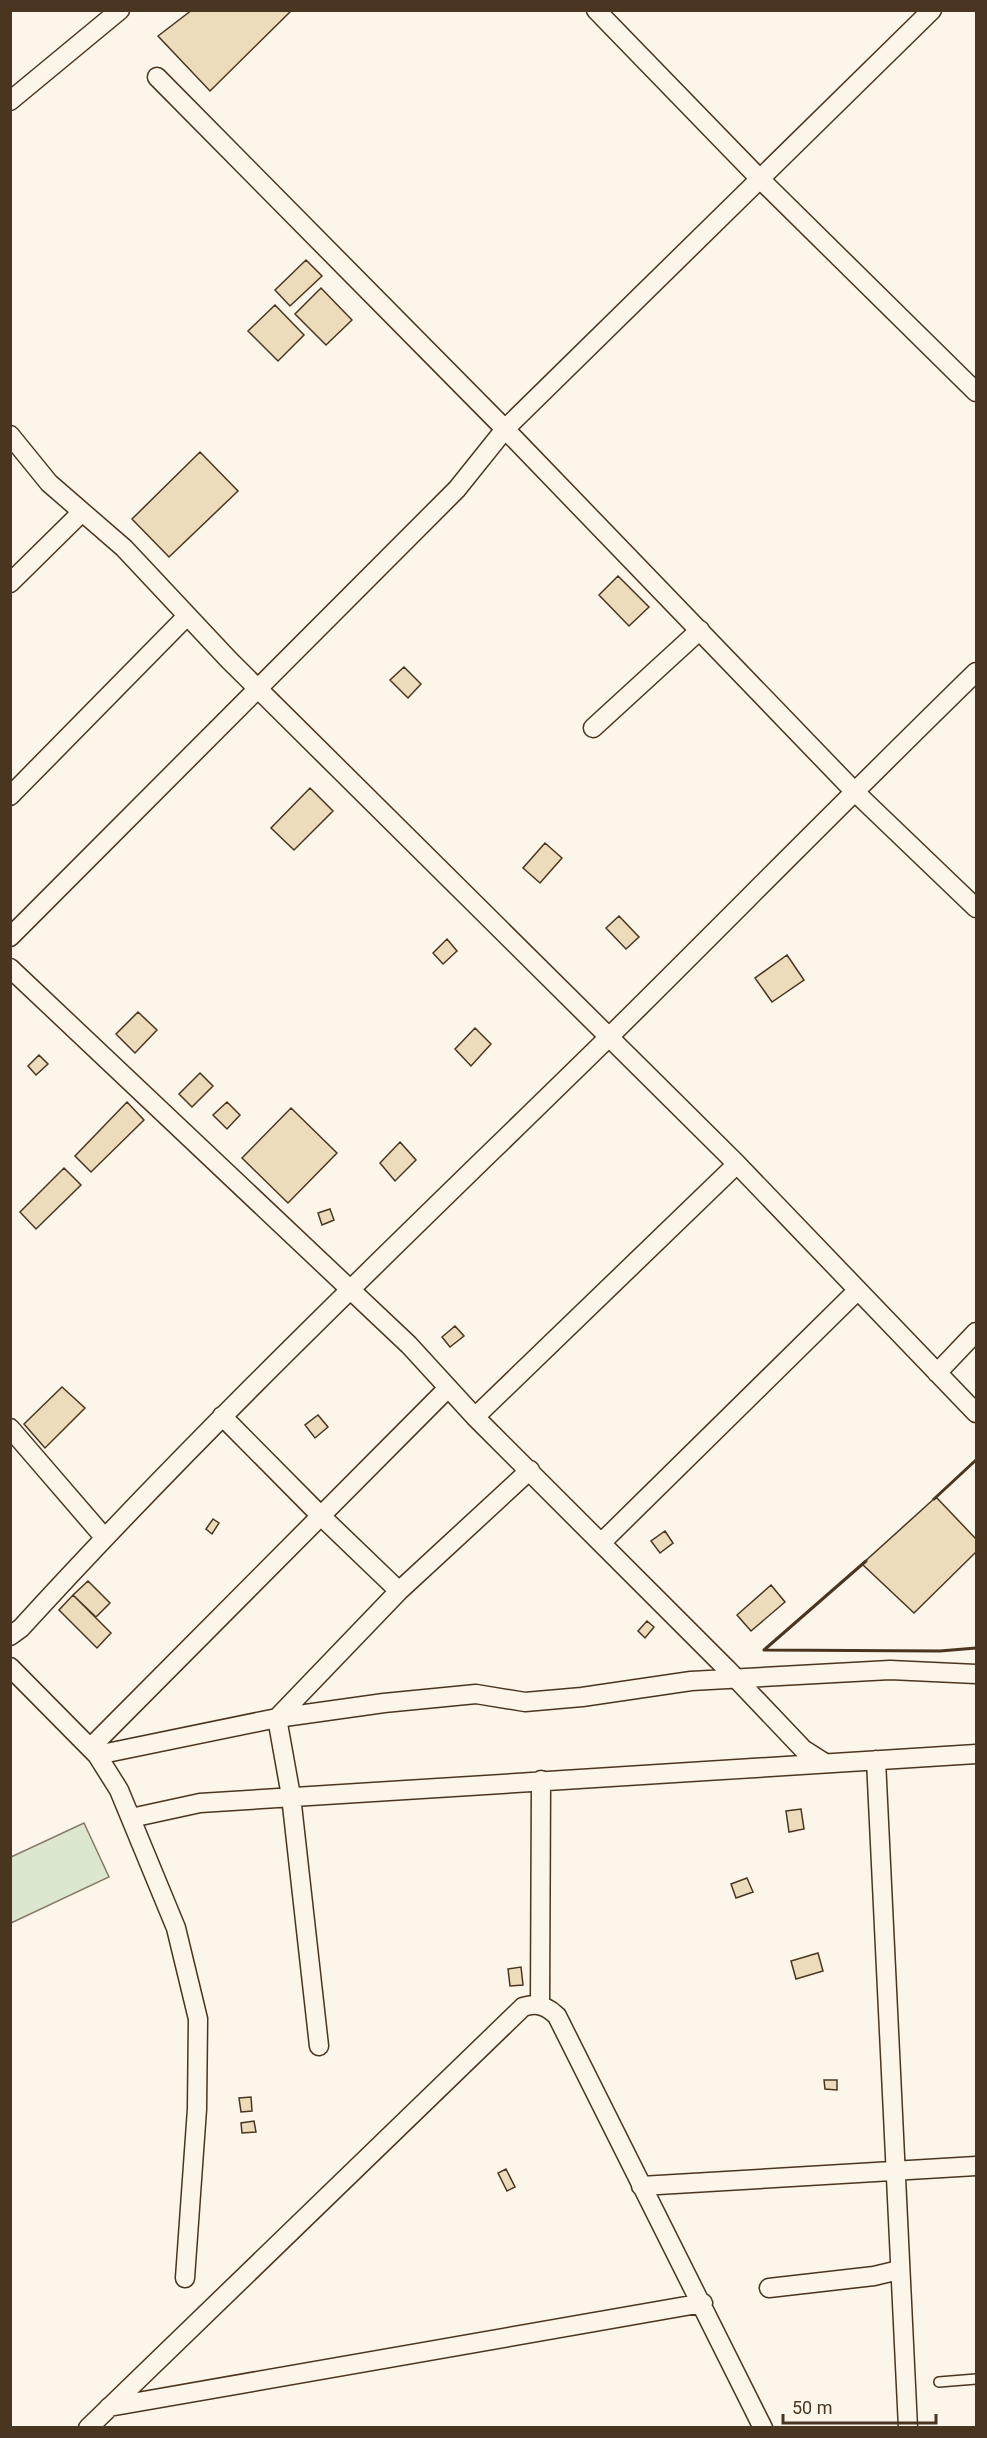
<svg xmlns="http://www.w3.org/2000/svg" width="987" height="2438" font-family="Roboto,sans-serif">
  <style>
    .green { fill: #dce7d0; stroke: #887966; stroke-width: 1.5 }
    .building { fill: #ecdcbc; stroke: #4a3520; stroke-width: 1.5 }
    .lines { fill: none; stroke-linecap: round; stroke-linejoin: round }
    .lane-casing { stroke: #4a3520; stroke-width: 12 }
    .street-casing { stroke: #4a3520; stroke-width: 21 }
    .lane { stroke: #fbf6e9; stroke-width: 9 }
    .street { stroke: #fbf6e9; stroke-width: 18 }
    .wall { stroke: #4a3520; stroke-width: 3 }
  </style>
  <rect width="100%" height="100%" fill="#fbf6e9"/>
  <!-- green -->
  <path class="green" d="M 84,1823 L 109,1877 L 11,1923 L 11,1857 Z"/>
  <!-- building -->
  <path class="building" d="M 192,10 L 292,10 L 210,91 L 158,36 Z
    M 306,260 L 322,276 L 290,306 L 275,290 Z
    M 321,288 L 352,320 L 326,345 L 295,314 Z
    M 275,305 L 304,335 L 278,361 L 248,331 Z
    M 200,452 L 238,491 L 169,557 L 132,519 Z
    M 618,576 L 649,607 L 629,626 L 599,595 Z
    M 404,667 L 421,684 L 408,698 L 390,680 Z
    M 310,788 L 333,811 L 294,850 L 271,828 Z
    M 545,843 L 562,858 L 540,883 L 523,868 Z
    M 619,916 L 639,937 L 626,949 L 606,928 Z
    M 447,939 L 457,951 L 443,964 L 433,953 Z
    M 787,955 L 804,980 L 772,1002 L 755,978 Z
    M 138,1012 L 157,1030 L 135,1053 L 116,1034 Z
    M 475,1028 L 491,1044 L 471,1066 L 455,1049 Z
    M 39,1055 L 48,1064 L 36,1075 L 28,1066 Z
    M 200,1073 L 213,1086 L 192,1107 L 179,1094 Z
    M 127,1102 L 144,1120 L 91,1172 L 75,1156 Z
    M 227,1102 L 240,1115 L 227,1129 L 213,1115 Z
    M 291,1108 L 337,1153 L 288,1203 L 242,1158 Z
    M 400,1142 L 416,1160 L 395,1181 L 380,1163 Z
    M 64,1168 L 81,1185 L 36,1229 L 20,1212 Z
    M 330,1209 L 334,1220 L 322,1225 L 318,1213 Z
    M 455,1326 L 464,1336 L 450,1347 L 442,1337 Z
    M 62,1387 L 85,1408 L 45,1448 L 24,1424 Z
    M 318,1415 L 328,1427 L 315,1438 L 305,1425 Z
    M 936,1497 L 976,1539 L 976,1552 L 914,1613 L 862,1564 Z
    M 213,1519 L 219,1523 L 212,1534 L 206,1529 Z
    M 665,1531 L 673,1543 L 660,1553 L 651,1541 Z
    M 88,1581 L 110,1603 L 96,1617 L 73,1595 Z
    M 771,1585 L 785,1602 L 751,1631 L 737,1615 Z
    M 73,1595 L 111,1633 L 97,1648 L 59,1610 Z
    M 647,1621 L 654,1627 L 645,1638 L 638,1631 Z
    M 801,1809 L 804,1829 L 789,1832 L 786,1811 Z
    M 747,1878 L 753,1892 L 736,1898 L 731,1884 Z
    M 818,1953 L 823,1971 L 796,1979 L 791,1961 Z
    M 521,1967 L 523,1985 L 510,1986 L 508,1969 Z
    M 824,2080 L 837,2080 L 837,2090 L 825,2089 Z
    M 251,2097 L 252,2111 L 241,2112 L 239,2098 Z
    M 254,2121 L 256,2132 L 242,2133 L 241,2123 Z
    M 506,2169 L 515,2187 L 507,2191 L 498,2173 Z"/>
  <g class="lines">
    <!-- lane casing -->
    <g class="lane-casing">
      <path id="lane" d="M 939,2382 L 976,2379"/>
    </g>
    <!-- street casing -->
    <g class="street-casing">
      <path id="street" d="M 596,10 L 759,178 L 976,392
        M 157,77 L 505,429 L 854,791 L 976,908
        M 10,101 L 120,10
        M 10,435 L 49,483 L 124,548 L 229,660 L 737,1164 L 976,1413
        M 10,583 L 82,512
        M 593,728 L 700,630
        M 10,796 L 187,616
        M 10,937 L 457,489 L 505,429 L 932,10
        M 10,968 L 409,1345 L 475,1417 L 727,1669 L 803,1749 L 825,1763
        M 937,1373 L 976,1332
        M 222,1416 L 321,1516 L 399,1591
        M 475,1417 L 737,1164
        M 10,1428 L 104,1537
        M 601,1543 L 858,1290
        M 10,1636 L 21,1628 C 209,1422 411,1231 610,1036 C 732,915 853,792 976,672
        M 10,1667 L 97,1755 L 119,1790 L 176,1928 L 198,2019 L 197,2109 L 185,2278
        M 91,1747 L 448,1388
        M 97,1755 L 277,1718 L 384,1703 L 476,1694 L 525,1702 L 582,1697 L 691,1681 L 890,1670 L 976,1674
        M 876,1760 L 908,2428
        M 131,1818 L 200,1803 L 976,1754
        M 540,2005 L 541,1780
        M 319,2046 L 291,1796 L 277,1718 L 399,1591 L 530,1470
        M 641,2186 L 976,2166
        M 769,2288 L 874,2276 L 899,2270
        M 109,2407 L 703,2303
        M 88,2428 L 523,2007 C 537,2002 547,2006 557,2016 L 763,2428"/>
    </g>
    <!-- lane -->
    <use href="#lane" class="lane"/>
    <!-- street -->
    <use href="#street" class="street"/>
    <!-- wall -->
    <path class="wall" d="M 934,1499 L 976,1460
      M 866,1561 L 764,1650 L 940,1651 L 976,1648"/>
  </g>
  <!-- border -->
  <rect width="987" height="2438" fill="none" stroke="#4a3520" stroke-width="24"/>
  <!-- scale -->
  <path d="M783 2414v9h153v-9" fill="none" stroke="#4a3520" stroke-width="3"/>
  <text x="792" y="2414" font-size="18" fill="#4a3520" stroke="#fbf6e9" stroke-width="4.5" paint-order="stroke">50 m</text>
</svg>
